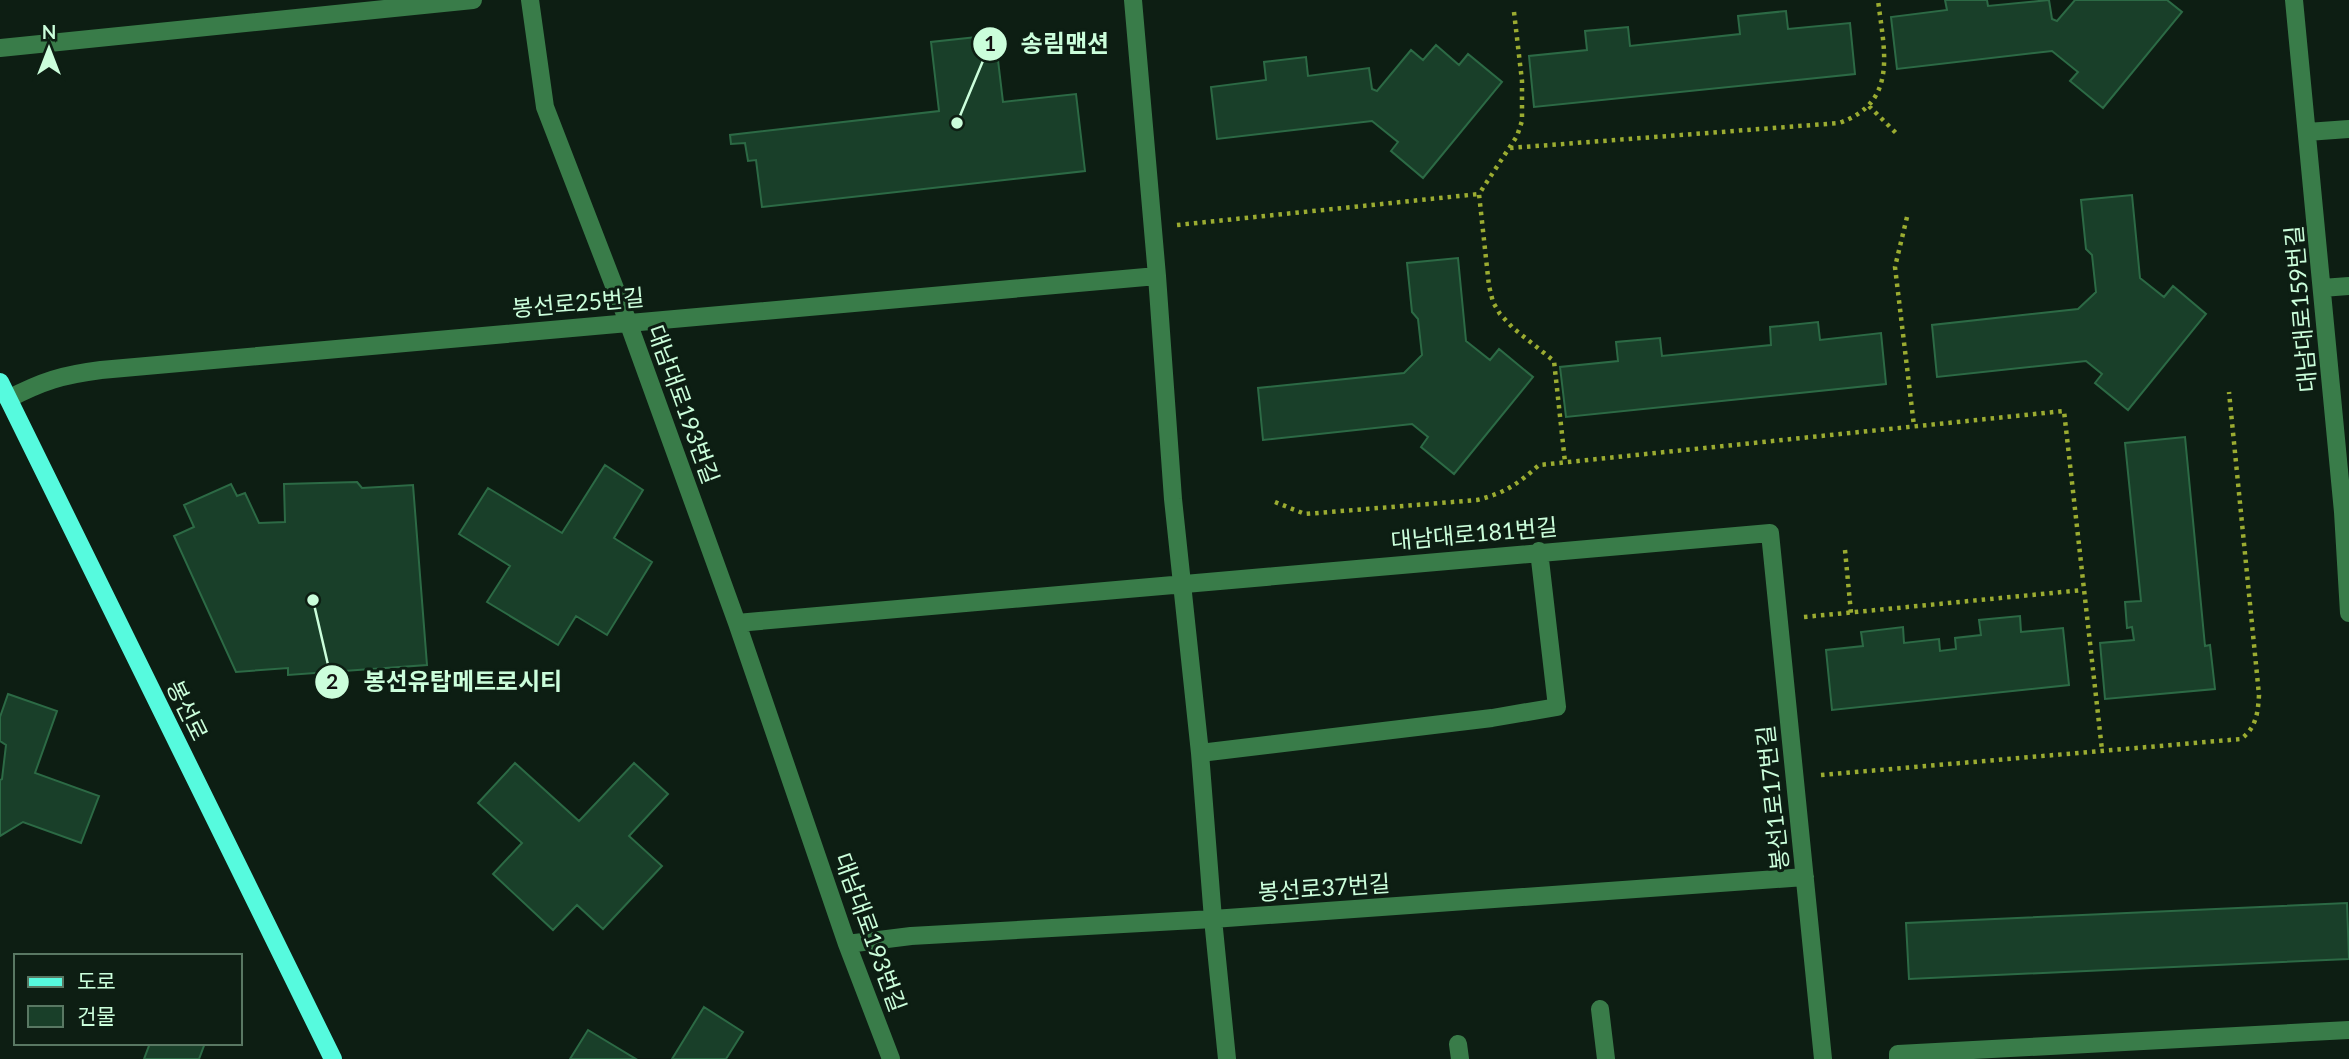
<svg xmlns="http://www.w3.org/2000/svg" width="2349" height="1059" font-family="Lato,'Noto Sans KR',sans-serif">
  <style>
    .building { fill: #193f29; stroke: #2c6a45; stroke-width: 2 }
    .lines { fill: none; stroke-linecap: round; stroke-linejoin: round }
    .path { stroke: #9bac31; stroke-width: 4.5; stroke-dasharray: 3.5 5; stroke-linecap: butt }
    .minor { stroke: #397c49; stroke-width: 18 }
    .major { stroke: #56fade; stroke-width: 18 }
    .labels { text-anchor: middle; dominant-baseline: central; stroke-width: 6; stroke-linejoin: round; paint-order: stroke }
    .street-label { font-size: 23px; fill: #cbfedb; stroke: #0d1e13 }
    .leader { fill: none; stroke: #cbfedb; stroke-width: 2.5 }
    .callout-dot { fill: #cbfedb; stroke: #0d1e13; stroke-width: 2.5 }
    .mark-label { font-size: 21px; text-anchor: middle; font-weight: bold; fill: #111 }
    .callout-label { font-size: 24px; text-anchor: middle; font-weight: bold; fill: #cbfedb; stroke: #0d1e13; stroke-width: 6; stroke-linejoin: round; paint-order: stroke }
  </style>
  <rect width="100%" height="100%" fill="#0d1e13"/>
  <!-- building -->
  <path class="building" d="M 1945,0 L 1987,0 L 1988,6 L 2049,0 L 2052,19 L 2057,21 L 2075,0 L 2167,0 L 2182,12 L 2103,108 L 2070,81 L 2078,72 L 2052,51 L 1897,69 L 1891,17 L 1947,10 Z
    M 1786,11 L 1788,29 L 1850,23 L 1855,74 L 1534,107 L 1529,56 L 1587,50 L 1585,31 L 1628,27 L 1630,46 L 1740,34 L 1738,16 Z
    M 995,35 L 1003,102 L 1076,94 L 1085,171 L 762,207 L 756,160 L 748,161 L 745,143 L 731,144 L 730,135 L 939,111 L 931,42 Z
    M 1436,45 L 1459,65 L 1468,54 L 1502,82 L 1423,178 L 1391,151 L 1398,142 L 1372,121 L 1217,139 L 1211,87 L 1266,80 L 1264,62 L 1306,57 L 1308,76 L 1369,68 L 1372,89 L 1377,91 L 1411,50 L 1423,60 Z
    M 2132,195 L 2140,278 L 2164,297 L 2173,286 L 2206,314 L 2128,410 L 2095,383 L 2102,374 L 2086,361 L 1937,377 L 1932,325 L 2078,309 L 2096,292 L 2092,255 L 2086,249 L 2081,200 Z
    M 1458,258 L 1466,341 L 1490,360 L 1499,349 L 1533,377 L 1454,474 L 1421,447 L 1428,437 L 1412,424 L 1263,440 L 1258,388 L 1404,373 L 1422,355 L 1418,319 L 1412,312 L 1407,263 Z
    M 1818,322 L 1820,340 L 1881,333 L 1886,384 L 1566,417 L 1560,367 L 1618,361 L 1616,342 L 1660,338 L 1662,356 L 1771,345 L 1770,327 Z
    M 2185,437 L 2205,646 L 2210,645 L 2215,689 L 2105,699 L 2100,643 L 2134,640 L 2132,627 L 2127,628 L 2125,602 L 2141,601 L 2125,443 Z
    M 605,465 L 643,490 L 614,538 L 652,562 L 607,635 L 576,616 L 558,645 L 487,602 L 510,566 L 459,534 L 488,488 L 562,533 Z
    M 357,482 L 362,488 L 413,485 L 427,665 L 288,675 L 288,668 L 236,672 L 174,536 L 194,527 L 184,505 L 231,484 L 237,496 L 245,493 L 259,523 L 285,522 L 284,484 Z
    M 2020,616 L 2021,632 L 2063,628 L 2069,685 L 1832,710 L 1826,650 L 1863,646 L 1861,632 L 1903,627 L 1904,643 L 1939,639 L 1940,651 L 1956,649 L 1955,638 L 1981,635 L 1979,620 Z
    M 8,694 L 57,711 L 35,773 L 99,796 L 81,843 L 23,822 L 0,836 L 0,780 L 2,779 L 6,745 L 0,741 L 0,717 Z
    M 515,763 L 579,821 L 634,763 L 668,794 L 629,836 L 662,866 L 603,929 L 577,905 L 553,930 L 493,874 L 522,843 L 478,803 Z
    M 2347,903 L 2349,959 L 1909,979 L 1906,923 Z
    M 704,1007 L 743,1032 L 726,1059 L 672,1059 Z
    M 588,1030 L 636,1059 L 570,1059 Z
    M 150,1043 L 205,1043 L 199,1059 L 144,1059 Z"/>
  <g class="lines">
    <!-- path -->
    <path class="path" d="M 1514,12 L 1522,81 L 1522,121 L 1517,136 L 1479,194 L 1489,286 L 1493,302 L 1500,314 L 1513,328 L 1554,361 L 1565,462
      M 1869,106 L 1897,134
      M 1510,148 L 1839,123 C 1899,102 1884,51 1878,0
      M 1907,217 L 1895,267 L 1914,426
      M 1177,225 L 1479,194
      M 1275,502 L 1305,514 L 1477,500 C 1505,493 1518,484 1539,465 L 2064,411 L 2102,750
      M 1845,550 L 1851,613
      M 1804,617 L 2083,590
      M 1821,775 L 2241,739 C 2256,728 2258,713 2259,695 L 2229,392"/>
    <!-- minor -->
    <path class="minor" d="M 530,0 L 545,107 L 628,322 L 737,623 L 847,944 L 891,1059
      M 1133,0 L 1157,276 L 1173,499 L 1200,753 L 1213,919 L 1227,1059
      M 2294,0 L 2343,512 L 2349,613
      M 0,48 L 473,0
      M 2307,132 L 2349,129
      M 2322,288 L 2349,286
      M 8,399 C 43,381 62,375 101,370 L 1157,276
      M 737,623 C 1081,594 1425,560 1770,533 L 1823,1059
      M 1200,753 L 1492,718 L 1557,707 L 1539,551
      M 847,944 L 911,936 L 1213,919 L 1805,877
      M 1600,1009 L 1606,1059
      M 1458,1044 L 1460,1059
      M 1898,1059 L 1898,1054 L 2349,1030"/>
    <!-- major -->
    <path class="major" d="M 0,382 L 333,1059"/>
  </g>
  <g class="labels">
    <!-- street labels -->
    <g class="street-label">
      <text transform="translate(578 302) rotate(-5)">봉선로25번길</text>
      <text transform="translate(2300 309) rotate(-95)">대남대로159번길</text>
      <text transform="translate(684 404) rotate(70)">대남대로193번길</text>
      <text transform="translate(1474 533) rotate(-5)">대남대로181번길</text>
      <text transform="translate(188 710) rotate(64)">봉선로</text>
      <text transform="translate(1772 798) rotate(-96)">봉선1로17번길</text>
      <text transform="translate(1324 887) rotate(-4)">봉선로37번길</text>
      <text transform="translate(871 932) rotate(70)">대남대로193번길</text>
    </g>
  </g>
  <!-- callouts -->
  <path class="leader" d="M957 123L990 44M313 600L332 682"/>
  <g class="callout-dot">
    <circle cx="957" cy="123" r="7"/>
    <circle cx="313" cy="600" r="7"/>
    <circle cx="990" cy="44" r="18"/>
    <circle cx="332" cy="682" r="18"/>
  </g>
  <g class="mark-label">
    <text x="990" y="51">1</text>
    <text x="332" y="689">2</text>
  </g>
  <g class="callout-label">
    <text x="1065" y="52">송림맨션</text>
    <text x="463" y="690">봉선유탑메트로시티</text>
  </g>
  <!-- legend -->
  <rect x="14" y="954" width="228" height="91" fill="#0d1e13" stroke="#597863" stroke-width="2"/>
  <rect x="28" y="977" width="35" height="10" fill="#56fade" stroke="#597863" stroke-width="2"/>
  <text x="77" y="989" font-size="21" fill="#cbfedb">도로</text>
  <rect x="28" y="1006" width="35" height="21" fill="#193f29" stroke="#597863" stroke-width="2"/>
  <text x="77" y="1024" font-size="21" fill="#cbfedb">건물</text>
  <!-- north arrow -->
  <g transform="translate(49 49)" stroke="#0d1e13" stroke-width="5" paint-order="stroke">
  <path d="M0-5L12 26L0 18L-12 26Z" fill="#cbfedb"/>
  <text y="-10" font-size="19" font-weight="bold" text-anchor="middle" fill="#cbfedb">N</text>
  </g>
</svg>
